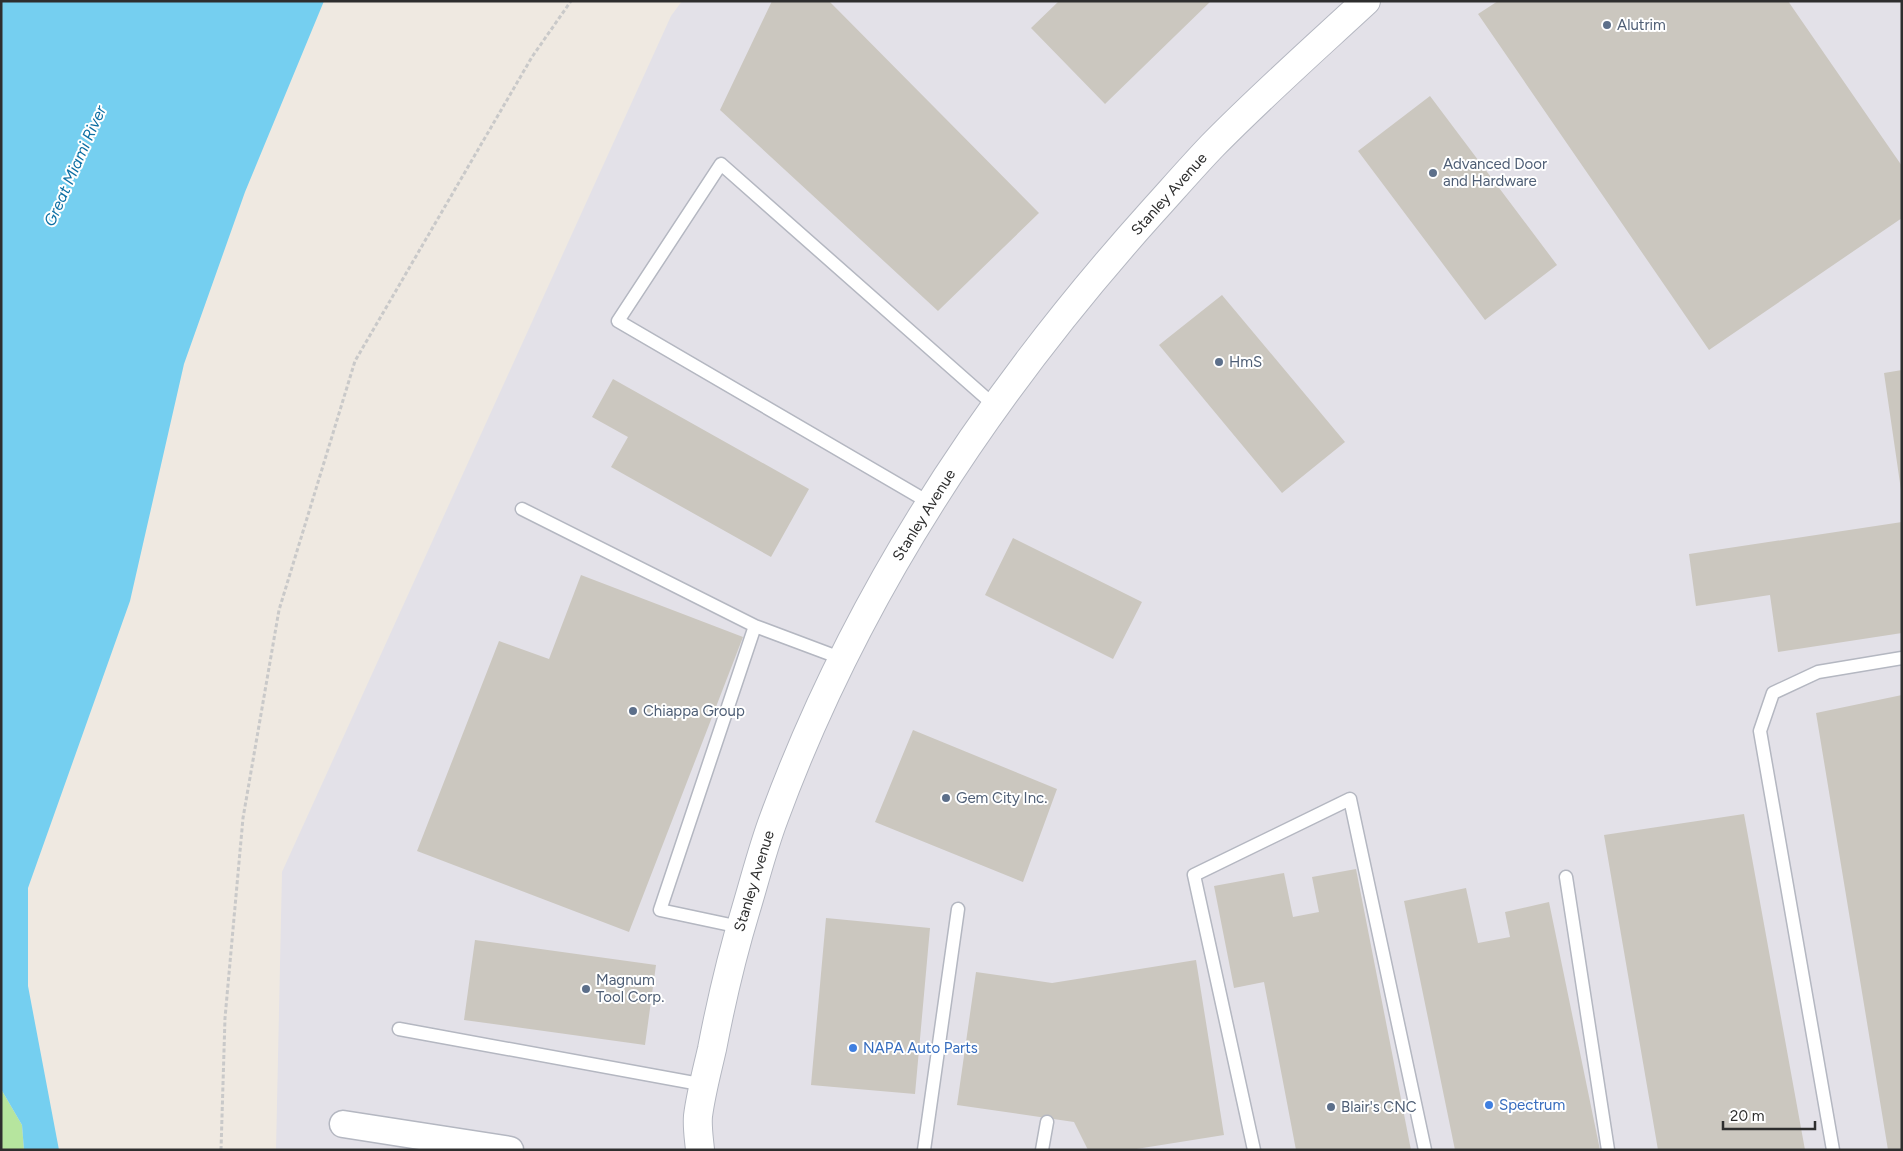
<svg xmlns="http://www.w3.org/2000/svg" width="1903" height="1151" font-family="Figtree,sans-serif">
  <style>
    .industrial { fill: #e3e1e8 }
    .green { fill: #b6e59e }
    .water { fill: #75cff0 }
    .building { fill: #cbc7bf }
    .lines { fill: none; stroke-linecap: round; stroke-linejoin: round }
    .lane-casing { stroke: #b4b7c1; stroke-width: 15 }
    .street-casing { stroke: #b4b7c1; stroke-width: 29 }
    .secondary-casing { stroke: #b4b7c1; stroke-width: 30 }
    .path { stroke: #c9c9c9; stroke-width: 3; stroke-dasharray: 4 2.5; stroke-linecap: butt }
    .lane { stroke: #fff; stroke-width: 12 }
    .street { stroke: #fff; stroke-width: 26 }
    .secondary { stroke: #fff; stroke-width: 28 }
    .service-dot { fill: #5c6f8a; stroke: #fff; stroke-width: 2 }
    .shop-dot { fill: #3f7fe0; stroke: #fff; stroke-width: 2 }
    .labels { text-anchor: middle; dominant-baseline: central; stroke-width: 4; stroke-linejoin: round; paint-order: stroke }
    .service-label { font-size: 15px; fill: #4e5e75; stroke: #fff; text-anchor: start }
    .street-label { font-size: 15px; fill: #2e2e2e; stroke: #fff }
    .shop-label { font-size: 15px; fill: #366cbe; stroke: #fff; text-anchor: start }
    .water-label { font-size: 16px; font-style: italic; fill: #0d6fa3; stroke: #fff }
  </style>
  <rect width="100%" height="100%" fill="#efe9e1"/>
  <!-- industrial -->
  <path class="industrial" d="M 682,1 L 1902,1 L 1902,1150 L 276,1150 L 282,872 L 671,16 Z"/>
  <!-- green -->
  <path class="green" d="M 1,1089 L 22,1125 L 24,1150 L 1,1150 Z"/>
  <!-- water -->
  <path class="water" d="M 1,1 L 324,1 L 245,192 L 184,364 L 130,601 L 28,888 L 28,986 L 59,1150 L 24,1150 L 22,1125 L 1,1089 Z"/>
  <!-- building -->
  <path class="building" d="M 772,1 L 829,1 L 1039,213 L 938,311 L 720,110 Z
    M 1059,1 L 1211,1 L 1105,104 L 1031,28 Z
    M 1498,1 L 1788,1 L 1902,166 L 1902,218 L 1709,350 L 1478,14 Z
    M 1430,96 L 1557,265 L 1485,320 L 1358,151 Z
    M 1222,295 L 1345,442 L 1282,493 L 1159,345 Z
    M 1902,370 L 1902,490 L 1901,490 L 1884,373 Z
    M 613,379 L 809,489 L 771,557 L 611,467 L 628,437 L 592,417 Z
    M 1902,522 L 1902,633 L 1778,652 L 1770,595 L 1696,606 L 1689,554 Z
    M 1013,538 L 1142,602 L 1113,659 L 985,595 Z
    M 581,575 L 743,637 L 629,932 L 417,851 L 499,641 L 549,659 Z
    M 1902,695 L 1902,1150 L 1888,1150 L 1816,713 Z
    M 913,730 L 1057,789 L 1023,882 L 875,822 Z
    M 1744,814 L 1805,1150 L 1658,1150 L 1604,835 Z
    M 1356,869 L 1411,1150 L 1296,1150 L 1264,982 L 1234,988 L 1214,886 L 1284,873 L 1293,917 L 1319,912 L 1312,877 Z
    M 1466,888 L 1478,943 L 1510,937 L 1505,912 L 1549,902 L 1600,1150 L 1455,1150 L 1404,901 Z
    M 826,918 L 930,928 L 915,1094 L 811,1085 Z
    M 475,940 L 656,965 L 645,1045 L 464,1020 Z
    M 1196,960 L 1224,1135 L 1130,1150 L 1088,1150 L 1074,1122 L 957,1105 L 976,972 L 1052,983 Z"/>
  <g class="lines">
    <!-- lane casing -->
    <g class="lane-casing">
      <path id="lane" d="M 930,503 L 618,321 L 721,164 L 995,406
        M 522,509 L 755,626
        M 1566,877 L 1608,1150
        M 740,927 L 660,910 L 755,626 L 843,659
        M 399,1029 L 705,1085
        M 924,1150 L 958,909
        M 1042,1150 L 1047,1122
        M 1254,1150 L 1194,875 L 1350,799 L 1425,1150
        M 1833,1150 L 1760,731 L 1773,693 L 1818,672 L 1902,658"/>
    </g>
    <!-- street casing -->
    <g class="street-casing">
      <path id="street" d="M 343,1124 L 510,1150"/>
    </g>
    <!-- secondary casing -->
    <g class="secondary-casing">
      <path id="secondary" d="M 700,1150 C 699,1139 697,1127 698,1116 C 701,1093 707,1071 712,1049 C 721,1002 732,955 746,909 C 755,879 763,847 774,818 C 857,592 992,390 1152,212 C 1172,190 1191,168 1212,146 C 1261,96 1314,49 1366,1"/>
    </g>
    <!-- path -->
    <path class="path" d="M 221,1150 L 225,1018 L 243,818 L 279,610 L 355,361 L 532,57 L 571,1"/>
    <!-- lane -->
    <use href="#lane" class="lane"/>
    <!-- street -->
    <use href="#street" class="street"/>
    <!-- secondary -->
    <use href="#secondary" class="secondary"/>
  </g>
  <!-- markers -->
  <g class="service-dot">
    <circle cx="1607" cy="25" r="5"/>
    <circle cx="1433" cy="173" r="5"/>
    <circle cx="1219" cy="362" r="5"/>
    <circle cx="633" cy="711" r="5"/>
    <circle cx="946" cy="798" r="5"/>
    <circle cx="586" cy="989" r="5"/>
    <circle cx="1331" cy="1107" r="5"/>
  </g>
  <g class="shop-dot">
    <circle cx="853" cy="1048" r="5"/>
    <circle cx="1489" cy="1105" r="5"/>
  </g>
  <g class="labels">
    <!-- service labels -->
    <g class="service-label">
      <text x="1617" y="25">Alutrim</text>
      <text x="1443" y="164">Advanced Door<tspan x="1443" dy="17">and Hardware</tspan></text>
      <text x="1229" y="362">HmS</text>
      <text x="643" y="711">Chiappa Group</text>
      <text x="956" y="798">Gem City Inc.</text>
      <text x="596" y="980">Magnum<tspan x="596" dy="17">Tool Corp.</tspan></text>
      <text x="1341" y="1107">Blair's CNC</text>
    </g>
    <!-- street labels -->
    <g class="street-label">
      <text transform="translate(1169 194) rotate(-48)">Stanley Avenue</text>
      <text transform="translate(924 515) rotate(-58)">Stanley Avenue</text>
      <text transform="translate(754 881) rotate(-73)">Stanley Avenue</text>
    </g>
    <!-- shop labels -->
    <g class="shop-label">
      <text x="863" y="1048">NAPA Auto Parts</text>
      <text x="1499" y="1105">Spectrum</text>
    </g>
    <!-- water labels -->
    <g class="water-label">
      <text transform="translate(75 166) rotate(-66)">Great Miami River</text>
    </g>
  </g>
  <!-- border -->
  <rect width="1903" height="1151" fill="none" stroke="#2e2e2e" stroke-width="5"/>
  <!-- scale -->
  <path d="M1723 1121v8h92v-8" fill="none" stroke="#2e2e2e" stroke-width="2.5"/>
  <text x="1730" y="1121" font-size="15" fill="#2e2e2e" stroke="#ffffff" stroke-width="4" paint-order="stroke">20 m</text>
</svg>
